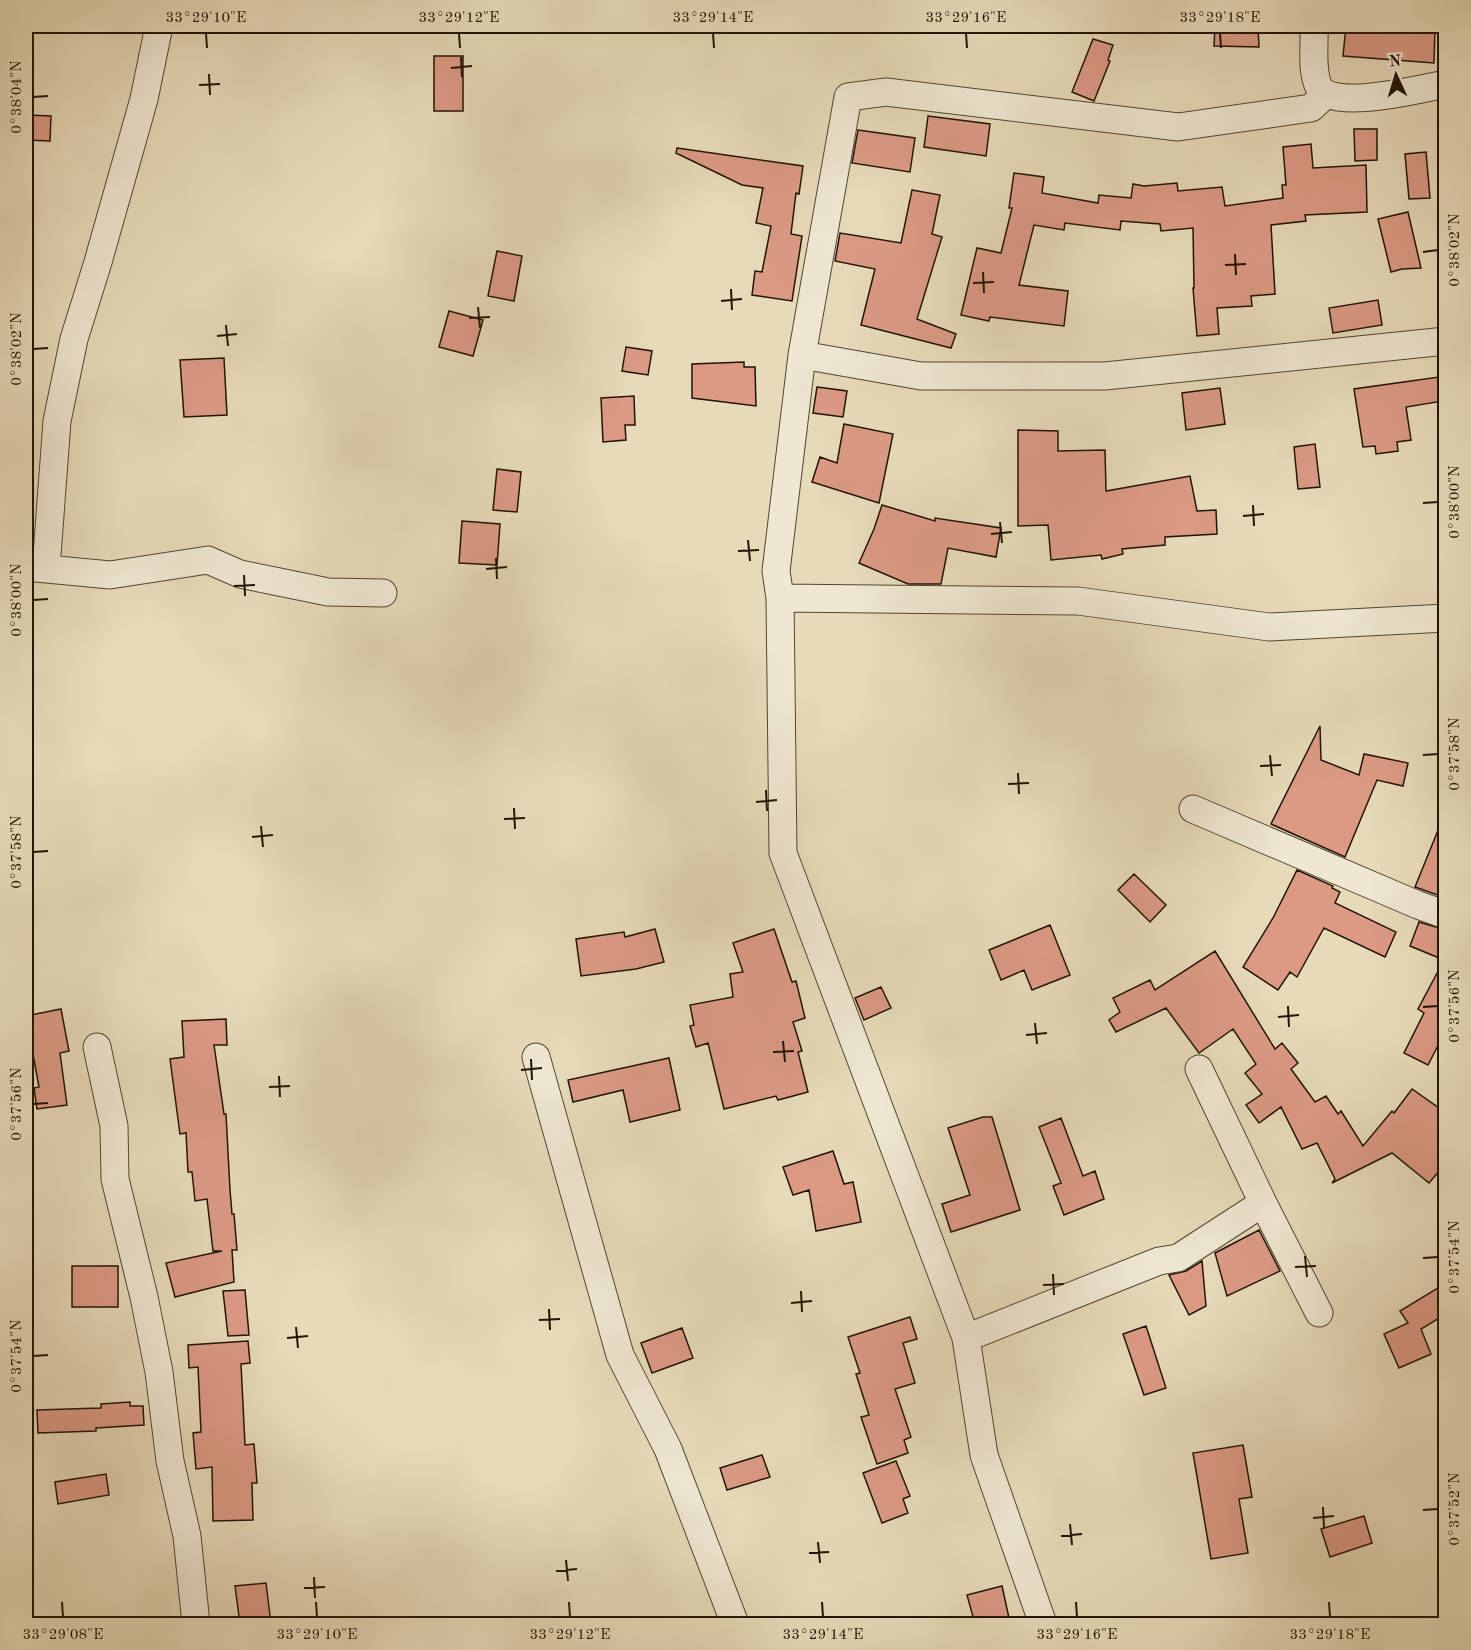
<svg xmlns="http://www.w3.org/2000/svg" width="1471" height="1650" font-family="'Old Standard TT',serif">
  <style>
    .building { fill: #dc9a85; stroke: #211404; stroke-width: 1.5 }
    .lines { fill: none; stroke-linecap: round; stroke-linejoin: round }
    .minor-casing { stroke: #524631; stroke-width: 29 }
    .minor { stroke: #efe7d2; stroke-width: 27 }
    .ticks { fill: none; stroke: #211404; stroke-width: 2 }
    .neatline { fill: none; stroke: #211404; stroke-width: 2 }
    .ticks-label { font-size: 15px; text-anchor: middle; fill: #211404 }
  </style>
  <rect width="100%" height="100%" fill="#e7dab9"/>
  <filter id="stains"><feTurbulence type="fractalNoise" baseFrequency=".00333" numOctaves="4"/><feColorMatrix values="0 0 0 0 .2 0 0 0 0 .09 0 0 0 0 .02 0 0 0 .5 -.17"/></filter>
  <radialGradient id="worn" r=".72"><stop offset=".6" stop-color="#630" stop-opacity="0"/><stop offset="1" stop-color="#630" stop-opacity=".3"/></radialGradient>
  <!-- building -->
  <path class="building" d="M 1215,26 L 1258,26 L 1259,47 L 1214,46 Z
    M 1346,26 L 1435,26 L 1434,63 L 1343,56 Z
    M 1093,39 L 1113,45 L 1108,60 L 1110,61 L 1094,101 L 1072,92 Z
    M 434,56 L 463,56 L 463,111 L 434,111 Z
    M 26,115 L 51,116 L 50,141 L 26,140 Z
    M 928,116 L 990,124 L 986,156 L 924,147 Z
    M 1354,129 L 1377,129 L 1377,160 L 1355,161 Z
    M 858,130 L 915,138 L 910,172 L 852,163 Z
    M 1311,144 L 1313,168 L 1366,165 L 1367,212 L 1305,215 L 1306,221 L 1271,225 L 1275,294 L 1251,296 L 1252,306 L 1217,308 L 1219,334 L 1197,336 L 1193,288 L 1194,288 L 1193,228 L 1161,231 L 1160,224 L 1121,221 L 1120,230 L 1065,223 L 1064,230 L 1034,225 L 1019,285 L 1068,291 L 1064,326 L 990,317 L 989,321 L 961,315 L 977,248 L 1001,253 L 1012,208 L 1009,208 L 1014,173 L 1044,177 L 1042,193 L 1098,203 L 1099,195 L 1131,198 L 1133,184 L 1144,186 L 1177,183 L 1178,191 L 1222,187 L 1225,206 L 1283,198 L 1282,185 L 1286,185 L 1283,147 Z
    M 677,148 L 803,166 L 799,194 L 796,193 L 791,234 L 802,236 L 792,301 L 752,295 L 755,271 L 762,272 L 771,226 L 756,223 L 763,188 L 742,185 L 676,153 Z
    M 1426,152 L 1430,198 L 1409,199 L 1405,154 Z
    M 912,190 L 940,195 L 932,234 L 942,237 L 917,319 L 956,334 L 951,348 L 861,325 L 875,269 L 835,261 L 840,233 L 901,243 Z
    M 1408,212 L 1421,268 L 1402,269 L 1391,272 L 1378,219 Z
    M 497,251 L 522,256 L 514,301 L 488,296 Z
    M 1378,300 L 1382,325 L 1333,333 L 1329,308 Z
    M 449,311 L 483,320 L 473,356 L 439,347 Z
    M 626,347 L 652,351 L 648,375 L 622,371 Z
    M 224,358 L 227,415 L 184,417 L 180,360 Z
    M 744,362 L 744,367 L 755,367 L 756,406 L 692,398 L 692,364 Z
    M 1439,377 L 1443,401 L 1406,407 L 1411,440 L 1397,442 L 1398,451 L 1376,454 L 1375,446 L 1363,447 L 1354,389 Z
    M 817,387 L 847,391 L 843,417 L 813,413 Z
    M 1220,388 L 1225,424 L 1186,430 L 1182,393 Z
    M 634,396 L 635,425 L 625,425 L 626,440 L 603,442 L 601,398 Z
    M 844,424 L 893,434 L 879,503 L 812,482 L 820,457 L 837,463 Z
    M 1018,430 L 1058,431 L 1058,451 L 1105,450 L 1106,491 L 1190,476 L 1197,511 L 1216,510 L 1217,534 L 1165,537 L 1165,545 L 1122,549 L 1123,554 L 1102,559 L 1101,555 L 1051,560 L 1048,525 L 1018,526 Z
    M 1315,444 L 1320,487 L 1298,489 L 1294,447 Z
    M 497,469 L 521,472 L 517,512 L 493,510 Z
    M 882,505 L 935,521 L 935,518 L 1001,528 L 996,557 L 948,548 L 941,584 L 908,584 L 859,563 L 874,529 Z
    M 462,521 L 500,524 L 497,565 L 459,563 Z
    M 1320,726 L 1321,760 L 1359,775 L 1364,754 L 1408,763 L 1403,786 L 1377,780 L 1345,857 L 1271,824 Z
    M 1445,813 L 1446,813 L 1446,898 L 1415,887 Z
    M 1297,870 L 1333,886 L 1332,888 L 1340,892 L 1335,903 L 1396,932 L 1385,957 L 1324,928 L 1297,977 L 1290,972 L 1278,990 L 1243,967 L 1273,918 Z
    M 1134,874 L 1166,905 L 1150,922 L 1118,890 Z
    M 1419,922 L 1446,930 L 1446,1030 L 1428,1065 L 1404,1053 L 1424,1013 L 1418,1009 L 1444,960 L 1410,946 Z
    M 1050,925 L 1070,975 L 1032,990 L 1024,970 L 1001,980 L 989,950 Z
    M 655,929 L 664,962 L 636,969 L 581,976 L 576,939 L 624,932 L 625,937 Z
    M 774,929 L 792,982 L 796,981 L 805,1018 L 793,1022 L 802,1051 L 798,1052 L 808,1092 L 778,1100 L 776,1096 L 724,1109 L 708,1043 L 696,1047 L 690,1026 L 694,1025 L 690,1005 L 733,997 L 730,974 L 743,972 L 733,943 Z
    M 1215,951 L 1275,1049 L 1282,1043 L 1298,1063 L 1291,1069 L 1315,1102 L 1326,1096 L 1338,1114 L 1341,1111 L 1363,1146 L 1392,1111 L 1394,1113 L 1412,1089 L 1446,1113 L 1446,1163 L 1429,1183 L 1392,1153 L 1332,1183 L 1335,1179 L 1317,1143 L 1302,1149 L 1281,1107 L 1259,1123 L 1246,1105 L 1262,1094 L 1245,1073 L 1256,1064 L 1233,1029 L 1199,1053 L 1166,1008 L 1116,1032 L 1109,1020 L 1120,1012 L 1113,998 L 1150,980 L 1155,990 Z
    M 881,987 L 891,1008 L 864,1020 L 855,998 Z
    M 61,1009 L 69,1051 L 60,1053 L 67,1105 L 37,1109 L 34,1088 L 39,1087 L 26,1016 Z
    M 226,1019 L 227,1045 L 214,1045 L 224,1114 L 226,1114 L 230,1190 L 232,1214 L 234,1214 L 237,1250 L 232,1250 L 234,1282 L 175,1297 L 166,1263 L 222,1251 L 213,1251 L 207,1199 L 195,1201 L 192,1172 L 188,1172 L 186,1133 L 180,1134 L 170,1059 L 184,1057 L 182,1021 Z
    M 669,1058 L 680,1110 L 630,1122 L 623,1090 L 573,1102 L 568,1080 Z
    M 983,1117 L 992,1117 L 1020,1210 L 951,1232 L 942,1204 L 970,1195 L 948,1128 Z
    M 1061,1118 L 1083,1176 L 1095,1171 L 1104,1199 L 1064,1215 L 1053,1186 L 1061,1183 L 1039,1127 Z
    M 833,1151 L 844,1184 L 853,1182 L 861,1222 L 816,1231 L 809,1190 L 793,1195 L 783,1167 Z
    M 1259,1230 L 1280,1271 L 1227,1296 L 1215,1253 Z
    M 1202,1261 L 1206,1306 L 1189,1315 L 1169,1275 L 1186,1271 Z
    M 72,1266 L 118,1266 L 118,1307 L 72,1307 Z
    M 1446,1283 L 1446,1314 L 1421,1329 L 1431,1354 L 1399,1368 L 1384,1334 L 1408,1323 L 1400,1311 Z
    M 245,1290 L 249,1335 L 228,1336 L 223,1291 Z
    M 910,1317 L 917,1339 L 903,1343 L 915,1383 L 895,1389 L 911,1437 L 904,1440 L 908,1453 L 877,1464 L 861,1417 L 869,1415 L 856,1374 L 860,1373 L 848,1337 Z
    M 1146,1326 L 1166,1388 L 1144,1395 L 1123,1334 Z
    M 682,1328 L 693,1358 L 652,1373 L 641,1343 Z
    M 248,1341 L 250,1363 L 241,1364 L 245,1445 L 254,1444 L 257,1483 L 252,1483 L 253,1520 L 213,1521 L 212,1467 L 196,1469 L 193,1433 L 201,1432 L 198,1367 L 189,1368 L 188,1345 Z
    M 130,1402 L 130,1406 L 143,1406 L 144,1425 L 96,1428 L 96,1431 L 38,1433 L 37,1410 L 101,1408 L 101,1404 Z
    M 1243,1445 L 1252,1497 L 1239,1499 L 1248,1553 L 1211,1559 L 1193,1453 Z
    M 762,1455 L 770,1477 L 727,1490 L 720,1468 Z
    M 896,1461 L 910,1496 L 903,1499 L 908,1513 L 882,1523 L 863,1473 Z
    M 106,1474 L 109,1495 L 58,1504 L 55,1482 Z
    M 1364,1516 L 1372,1543 L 1330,1557 L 1321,1529 Z
    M 266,1583 L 271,1624 L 240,1624 L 235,1586 Z
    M 1002,1586 L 1009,1618 L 975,1624 L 967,1595 Z"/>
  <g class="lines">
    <!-- minor casing -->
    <g class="minor-casing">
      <path id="minor" d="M 1314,26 C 1315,44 1311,68 1318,85 C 1328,113 1423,88 1446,84
        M 802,355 L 921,376 L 1105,376 L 1446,341
        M 26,567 L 110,575 L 208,560 L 240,574 L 328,592 L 383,593
        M 46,569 L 57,421 L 74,339 L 98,262 L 144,99 L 159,26
        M 780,598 L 1078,601 L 1269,627 L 1446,618
        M 1193,809 L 1418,905 L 1446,915
        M 97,1047 L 114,1126 L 115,1179 L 144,1297 L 159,1372 L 170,1461 L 187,1536 L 196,1624
        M 536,1057 L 620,1355 L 668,1449 L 735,1624
        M 1199,1069 L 1263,1203 L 1319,1313
        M 966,1338 L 1159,1261 L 1178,1258 L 1263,1203
        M 1043,1624 L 984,1455 L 966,1338 L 783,853 L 780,598 L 776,571 L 802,355 L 848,97 L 886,92 L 1178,127 L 1311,108 L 1325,95"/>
    </g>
    <!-- minor -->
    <use href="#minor" class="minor"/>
  </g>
  <!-- ticks -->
  <path class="ticks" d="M 206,33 L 207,48M 459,33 L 460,48M 713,33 L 714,48M 966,33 L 967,48M 1220,33 L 1221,48M 461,57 L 462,77M 451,68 L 472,66M 209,74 L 210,95M 199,85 L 220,84M 33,97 L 48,96M 1423,252 L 1438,250M 1235,254 L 1236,275M 1225,265 L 1246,264M 983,272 L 984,293M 973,283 L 994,282M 731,289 L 732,310M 721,301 L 742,299M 478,307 L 480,328M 469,318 L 490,317M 226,325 L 228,346M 217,336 L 237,334M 33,349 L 48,348M 1423,503 L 1438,502M 1253,505 L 1254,526M 1243,516 L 1264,514M 1000,522 L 1002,543M 991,534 L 1012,532M 748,540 L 750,561M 738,551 L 759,550M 496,558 L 497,579M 486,569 L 507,567M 244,575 L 245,596M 234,586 L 255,585M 33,600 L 48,599M 1270,755 L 1272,776M 1423,755 L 1438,754M 1260,766 L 1281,765M 1018,773 L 1019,794M 1008,784 L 1029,783M 766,790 L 767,811M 756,802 L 777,800M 514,808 L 515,829M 504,819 L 525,818M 261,826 L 263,847M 252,837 L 273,835M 33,852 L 48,851M 1288,1006 L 1289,1027M 1423,1007 L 1438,1006M 1278,1017 L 1299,1015M 1035,1023 L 1037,1044M 1026,1035 L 1047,1033M 783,1041 L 785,1062M 773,1052 L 794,1051M 531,1059 L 532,1080M 521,1070 L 542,1068M 279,1076 L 280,1097M 269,1087 L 290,1086M 33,1104 L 48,1103M 1305,1256 L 1307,1277M 1423,1258 L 1438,1257M 1295,1267 L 1316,1266M 1053,1274 L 1054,1295M 1043,1285 L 1064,1284M 801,1291 L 802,1312M 791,1303 L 812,1301M 549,1309 L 550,1330M 539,1320 L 560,1319M 296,1327 L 298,1348M 287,1338 L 308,1336M 33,1356 L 48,1355M 1323,1507 L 1324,1528M 1423,1510 L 1438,1509M 1313,1518 L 1334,1516M 1070,1524 L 1072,1545M 1061,1536 L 1082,1534M 818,1542 L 820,1563M 809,1553 L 829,1552M 566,1560 L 568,1581M 556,1571 L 577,1569M 314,1577 L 315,1598M 304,1588 L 325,1587M 62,1602 L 63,1617M 316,1602 L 317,1617M 569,1602 L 570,1617M 822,1602 L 823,1617M 1076,1602 L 1077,1617M 1329,1602 L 1330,1617"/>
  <!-- margin -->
  <rect width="1471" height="1650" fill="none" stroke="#e7dab9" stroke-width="66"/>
  <!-- north arrow -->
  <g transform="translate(1396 75) rotate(356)" stroke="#efe7d2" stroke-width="4.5" paint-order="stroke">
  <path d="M0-4.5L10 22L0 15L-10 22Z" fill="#211404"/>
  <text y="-9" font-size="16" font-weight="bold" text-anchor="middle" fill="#211404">N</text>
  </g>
  <rect x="33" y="33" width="1405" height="1584" class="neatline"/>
  <g class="ticks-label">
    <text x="206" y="22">33°29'10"E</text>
    <text x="459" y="22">33°29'12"E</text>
    <text x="713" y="22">33°29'14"E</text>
    <text x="966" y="22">33°29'16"E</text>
    <text x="1220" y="22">33°29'18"E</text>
    <text transform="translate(16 97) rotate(-90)" y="5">0°38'04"N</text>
    <text transform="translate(1454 250) rotate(-90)" y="5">0°38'02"N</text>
    <text transform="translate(16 349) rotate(-90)" y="5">0°38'02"N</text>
    <text transform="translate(1454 502) rotate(-90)" y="5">0°38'00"N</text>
    <text transform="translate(16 600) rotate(-90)" y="5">0°38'00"N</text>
    <text transform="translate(1454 754) rotate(-90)" y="5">0°37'58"N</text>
    <text transform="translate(16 852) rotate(-90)" y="5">0°37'58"N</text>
    <text transform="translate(1454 1006) rotate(-90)" y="5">0°37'56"N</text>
    <text transform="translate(16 1104) rotate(-90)" y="5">0°37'56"N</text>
    <text transform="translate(1454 1257) rotate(-90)" y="5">0°37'54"N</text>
    <text transform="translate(16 1356) rotate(-90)" y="5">0°37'54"N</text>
    <text transform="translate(1454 1509) rotate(-90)" y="5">0°37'52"N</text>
    <text x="63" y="1639">33°29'08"E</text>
    <text x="317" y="1639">33°29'10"E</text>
    <text x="570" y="1639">33°29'12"E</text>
    <text x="823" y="1639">33°29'14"E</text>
    <text x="1077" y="1639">33°29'16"E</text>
    <text x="1330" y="1639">33°29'18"E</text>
  </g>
  <rect width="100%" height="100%" filter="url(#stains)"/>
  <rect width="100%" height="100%" fill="url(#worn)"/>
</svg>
